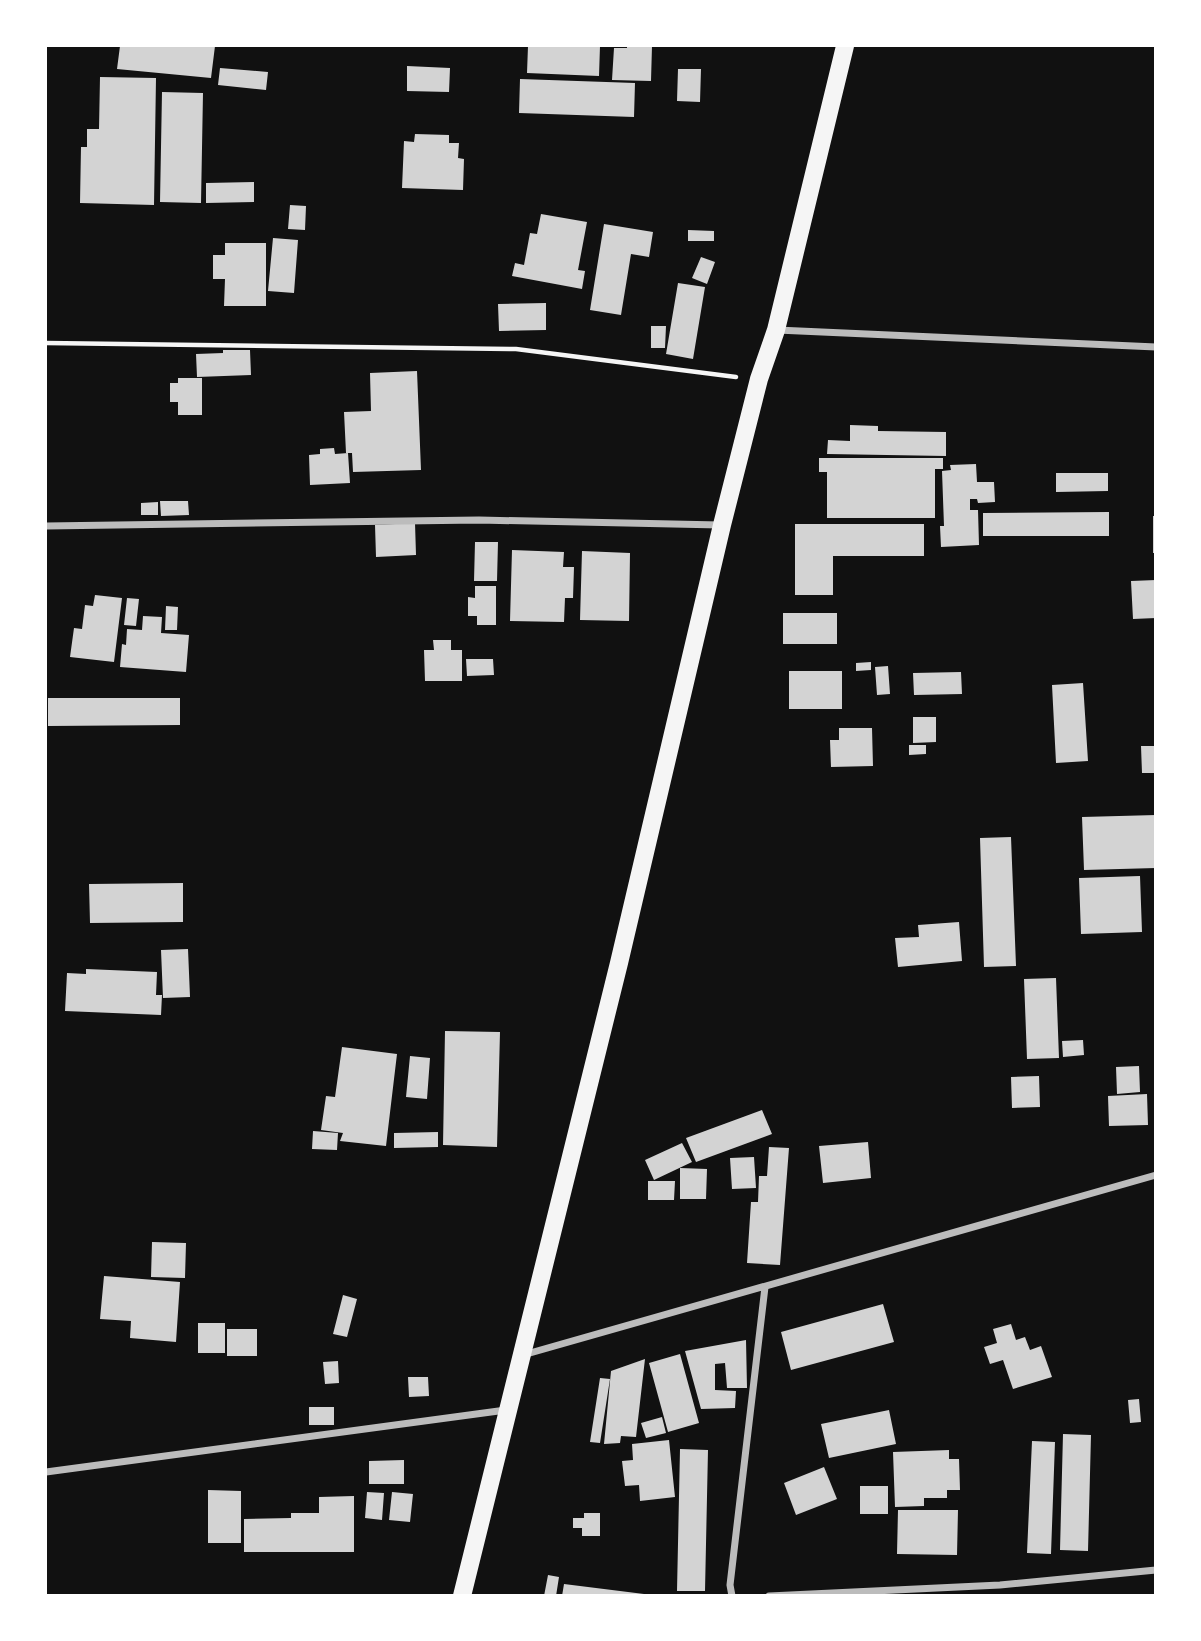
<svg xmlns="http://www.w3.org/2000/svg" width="1201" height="1641" font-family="Mulish,sans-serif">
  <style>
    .building { fill: #d3d3d3 }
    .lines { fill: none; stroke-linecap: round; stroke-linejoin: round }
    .path { stroke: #f5f5f5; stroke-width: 4.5 }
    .minor { stroke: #bcbcbc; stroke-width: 7 }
    .primary { stroke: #f5f5f5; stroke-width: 18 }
  </style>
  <rect width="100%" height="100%" fill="#111"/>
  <!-- building -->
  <path class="building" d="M 120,46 L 215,46 L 211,78 L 117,69 Z
    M 528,46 L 600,46 L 599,76 L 527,73 Z
    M 627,46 L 652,46 L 651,81 L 612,80 L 614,48 L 627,48 Z
    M 407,66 L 450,68 L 449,92 L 407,91 Z
    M 220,68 L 268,72 L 266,90 L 218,85 Z
    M 678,69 L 701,69 L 700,102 L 677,101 Z
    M 100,77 L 156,78 L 154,205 L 80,203 L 81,147 L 87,147 L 87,129 L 99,129 Z
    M 520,79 L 635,83 L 634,117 L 519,113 Z
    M 162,92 L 203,93 L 201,203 L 160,202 Z
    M 415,134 L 449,135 L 449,143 L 459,143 L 458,158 L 464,159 L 463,190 L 402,188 L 404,141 L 414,142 Z
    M 254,182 L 254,202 L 206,203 L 206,183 Z
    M 290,205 L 306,206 L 305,230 L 288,229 Z
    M 541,214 L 587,222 L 578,270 L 585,271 L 582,289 L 512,276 L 515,263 L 524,265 L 530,233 L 537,234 Z
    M 604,224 L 653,232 L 649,257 L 631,254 L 621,315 L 590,310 Z
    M 688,230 L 714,231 L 714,241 L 688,241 Z
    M 273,238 L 298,240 L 294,293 L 268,291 Z
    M 225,243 L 266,243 L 266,306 L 224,306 L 225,279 L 213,279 L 213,255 L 225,255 Z
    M 701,257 L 715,262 L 707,284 L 692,278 Z
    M 678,283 L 705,287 L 693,359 L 666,354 Z
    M 546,303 L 546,330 L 499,331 L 498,304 Z
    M 651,326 L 666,326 L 665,348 L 651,348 Z
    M 223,350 L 250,350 L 251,375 L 197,377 L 196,354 L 223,353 Z
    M 417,371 L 421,470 L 353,472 L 352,453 L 346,453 L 344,412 L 371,411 L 370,373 Z
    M 178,378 L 202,378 L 202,415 L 178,415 L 178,402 L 170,402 L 170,383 L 178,383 Z
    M 850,425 L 878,426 L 878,431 L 946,432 L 946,456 L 827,454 L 828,440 L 850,441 Z
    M 334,448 L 335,454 L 348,453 L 350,483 L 310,485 L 309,455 L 320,454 L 320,449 Z
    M 819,458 L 943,458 L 943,469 L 935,469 L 935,518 L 827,518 L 827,472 L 819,472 Z
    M 976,464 L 977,482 L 994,482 L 995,502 L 978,503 L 977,499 L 970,499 L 970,510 L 978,510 L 979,545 L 941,547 L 940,526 L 944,526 L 942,471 L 951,470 L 950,465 Z
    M 1056,473 L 1108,473 L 1108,491 L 1056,492 Z
    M 160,501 L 188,501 L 189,515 L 161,516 Z
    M 158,502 L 158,515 L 141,515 L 141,503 Z
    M 1109,512 L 1109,536 L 983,536 L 983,513 Z
    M 1153,516 L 1156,516 L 1156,553 L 1153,553 Z
    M 415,523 L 416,555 L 376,557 L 375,525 Z
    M 795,524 L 924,524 L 924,556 L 833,556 L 833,595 L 795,595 Z
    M 475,542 L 498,542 L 497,581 L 474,581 Z
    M 512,550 L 564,552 L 563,567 L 574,567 L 573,598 L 565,598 L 564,622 L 510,621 Z
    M 582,551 L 630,553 L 629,621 L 580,620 Z
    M 1156,580 L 1156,618 L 1133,619 L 1131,581 Z
    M 475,586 L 496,586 L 496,625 L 477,625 L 477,616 L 468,616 L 468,597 L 475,598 Z
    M 95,595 L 122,598 L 114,662 L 70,657 L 74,628 L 82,629 L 85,605 L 93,606 Z
    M 127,598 L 139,599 L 136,626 L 124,625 Z
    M 166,606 L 178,607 L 177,630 L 165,630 Z
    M 783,613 L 837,613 L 837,644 L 783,644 Z
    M 143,616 L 162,617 L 161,633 L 189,635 L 186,672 L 120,667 L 122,644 L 126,645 L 127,629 L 142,630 Z
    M 433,640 L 451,640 L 451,650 L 462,650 L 462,681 L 425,681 L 424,650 L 434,650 Z
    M 466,659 L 493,659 L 494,675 L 467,676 Z
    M 871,662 L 871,670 L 856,671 L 856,663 Z
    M 888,666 L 890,694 L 877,695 L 875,667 Z
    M 789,671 L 842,671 L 842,709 L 789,709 Z
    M 961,672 L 962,694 L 914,695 L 913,673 Z
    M 1083,683 L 1088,761 L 1056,763 L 1052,685 Z
    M 48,698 L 180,698 L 180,725 L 48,726 Z
    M 913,717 L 936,717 L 936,742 L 913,743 Z
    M 839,728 L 872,728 L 873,766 L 831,767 L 830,740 L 839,740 Z
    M 909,745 L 926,745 L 926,754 L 909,755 Z
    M 1141,746 L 1156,746 L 1156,773 L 1142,773 Z
    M 1156,815 L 1156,868 L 1084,870 L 1082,817 Z
    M 1011,837 L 1016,966 L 984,967 L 980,838 Z
    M 1140,876 L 1142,932 L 1081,934 L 1079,878 Z
    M 183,883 L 183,922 L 90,923 L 89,884 Z
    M 959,922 L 962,961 L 898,967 L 895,938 L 919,937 L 918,925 Z
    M 188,949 L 190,997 L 163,998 L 161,950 Z
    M 86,969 L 157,972 L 156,995 L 162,995 L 161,1015 L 65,1011 L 67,973 L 86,974 Z
    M 1056,978 L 1059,1058 L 1027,1059 L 1024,979 Z
    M 445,1031 L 500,1032 L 497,1147 L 443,1145 Z
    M 1083,1040 L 1084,1055 L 1063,1057 L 1062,1041 Z
    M 342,1047 L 397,1054 L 386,1146 L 340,1141 L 343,1133 L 321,1130 L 326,1096 L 335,1097 Z
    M 410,1056 L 430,1058 L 427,1099 L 406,1097 Z
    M 1139,1066 L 1140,1092 L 1117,1094 L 1116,1067 Z
    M 1039,1076 L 1040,1107 L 1012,1108 L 1011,1077 Z
    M 1147,1094 L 1148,1125 L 1109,1126 L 1108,1096 Z
    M 762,1110 L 772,1134 L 696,1162 L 686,1138 Z
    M 313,1131 L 338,1133 L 337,1150 L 312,1149 Z
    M 438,1132 L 438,1147 L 394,1148 L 394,1133 Z
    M 868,1142 L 871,1178 L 823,1183 L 819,1146 Z
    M 682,1143 L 692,1162 L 654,1180 L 645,1160 Z
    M 769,1147 L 789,1148 L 780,1265 L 747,1263 L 751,1202 L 758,1202 L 759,1176 L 767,1176 Z
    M 754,1157 L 756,1188 L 732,1189 L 730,1158 Z
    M 680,1168 L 707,1169 L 706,1199 L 680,1199 Z
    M 648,1181 L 675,1181 L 674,1200 L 648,1200 Z
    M 152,1242 L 186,1243 L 185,1278 L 151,1277 Z
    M 104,1276 L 180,1282 L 176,1342 L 130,1338 L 131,1321 L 100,1319 Z
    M 343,1295 L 357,1299 L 347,1337 L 333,1334 Z
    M 883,1304 L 894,1342 L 791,1370 L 781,1332 Z
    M 198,1323 L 225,1323 L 225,1353 L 198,1353 Z
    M 1011,1324 L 1016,1340 L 1025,1337 L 1030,1350 L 1041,1346 L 1052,1377 L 1013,1389 L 1003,1360 L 990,1364 L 984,1347 L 997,1343 L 993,1329 Z
    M 227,1329 L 257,1329 L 257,1356 L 227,1356 Z
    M 746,1340 L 747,1388 L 727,1388 L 725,1363 L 715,1364 L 715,1390 L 736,1391 L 735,1408 L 701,1409 L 685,1351 Z
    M 680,1354 L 699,1423 L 668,1432 L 649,1363 Z
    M 645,1359 L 636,1437 L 621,1436 L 620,1443 L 604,1444 L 611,1371 Z
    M 338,1361 L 339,1383 L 325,1384 L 323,1362 Z
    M 408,1377 L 428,1377 L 429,1396 L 409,1397 Z
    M 600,1378 L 610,1379 L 600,1443 L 590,1442 Z
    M 1139,1399 L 1141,1422 L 1130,1423 L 1128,1400 Z
    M 309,1407 L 334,1407 L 334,1425 L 309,1425 Z
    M 889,1410 L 896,1444 L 829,1458 L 821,1424 Z
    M 662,1417 L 666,1433 L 646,1438 L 641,1423 Z
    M 1063,1434 L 1091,1435 L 1088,1551 L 1060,1550 Z
    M 669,1440 L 675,1497 L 640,1501 L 639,1485 L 625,1486 L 622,1461 L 633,1460 L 632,1444 Z
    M 1032,1441 L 1055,1442 L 1051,1554 L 1027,1553 Z
    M 680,1449 L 708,1450 L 705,1591 L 677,1591 Z
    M 949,1450 L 949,1459 L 959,1459 L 960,1490 L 947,1490 L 947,1498 L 924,1498 L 924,1506 L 895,1507 L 893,1452 Z
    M 404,1460 L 404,1484 L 369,1484 L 369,1461 Z
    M 824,1467 L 837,1499 L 796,1515 L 784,1483 Z
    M 860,1486 L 888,1486 L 888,1514 L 860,1514 Z
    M 208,1490 L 241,1491 L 241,1543 L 208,1543 Z
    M 367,1492 L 384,1493 L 382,1520 L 365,1518 Z
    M 392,1492 L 413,1494 L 410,1522 L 389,1520 Z
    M 354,1496 L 354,1552 L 244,1552 L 244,1519 L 291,1518 L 291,1513 L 319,1513 L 319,1497 Z
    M 898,1510 L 958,1510 L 957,1555 L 897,1554 Z
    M 584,1513 L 600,1513 L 600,1536 L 582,1536 L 582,1528 L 573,1528 L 573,1518 L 584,1518 Z
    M 548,1575 L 559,1577 L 556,1596 L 544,1596 Z
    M 564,1584 L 644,1594 L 644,1596 L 562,1596 Z"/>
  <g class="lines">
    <!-- path -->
    <path class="path" d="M 46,343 L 516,349 L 736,377"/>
    <!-- minor -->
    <path class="minor" d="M 777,330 L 1156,347
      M 46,526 L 479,520 L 720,525
      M 523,1355 L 1156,1175
      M 46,1472 L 506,1410
      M 732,1596 L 730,1585 L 765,1287
      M 769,1596 L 1000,1585 L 1156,1570"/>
    <!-- primary -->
    <path class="primary" d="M 462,1596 L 619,963 L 722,525 L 759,379 L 776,330 L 845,46"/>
  </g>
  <!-- border -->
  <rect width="1201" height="1641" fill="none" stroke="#ffffff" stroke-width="94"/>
</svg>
